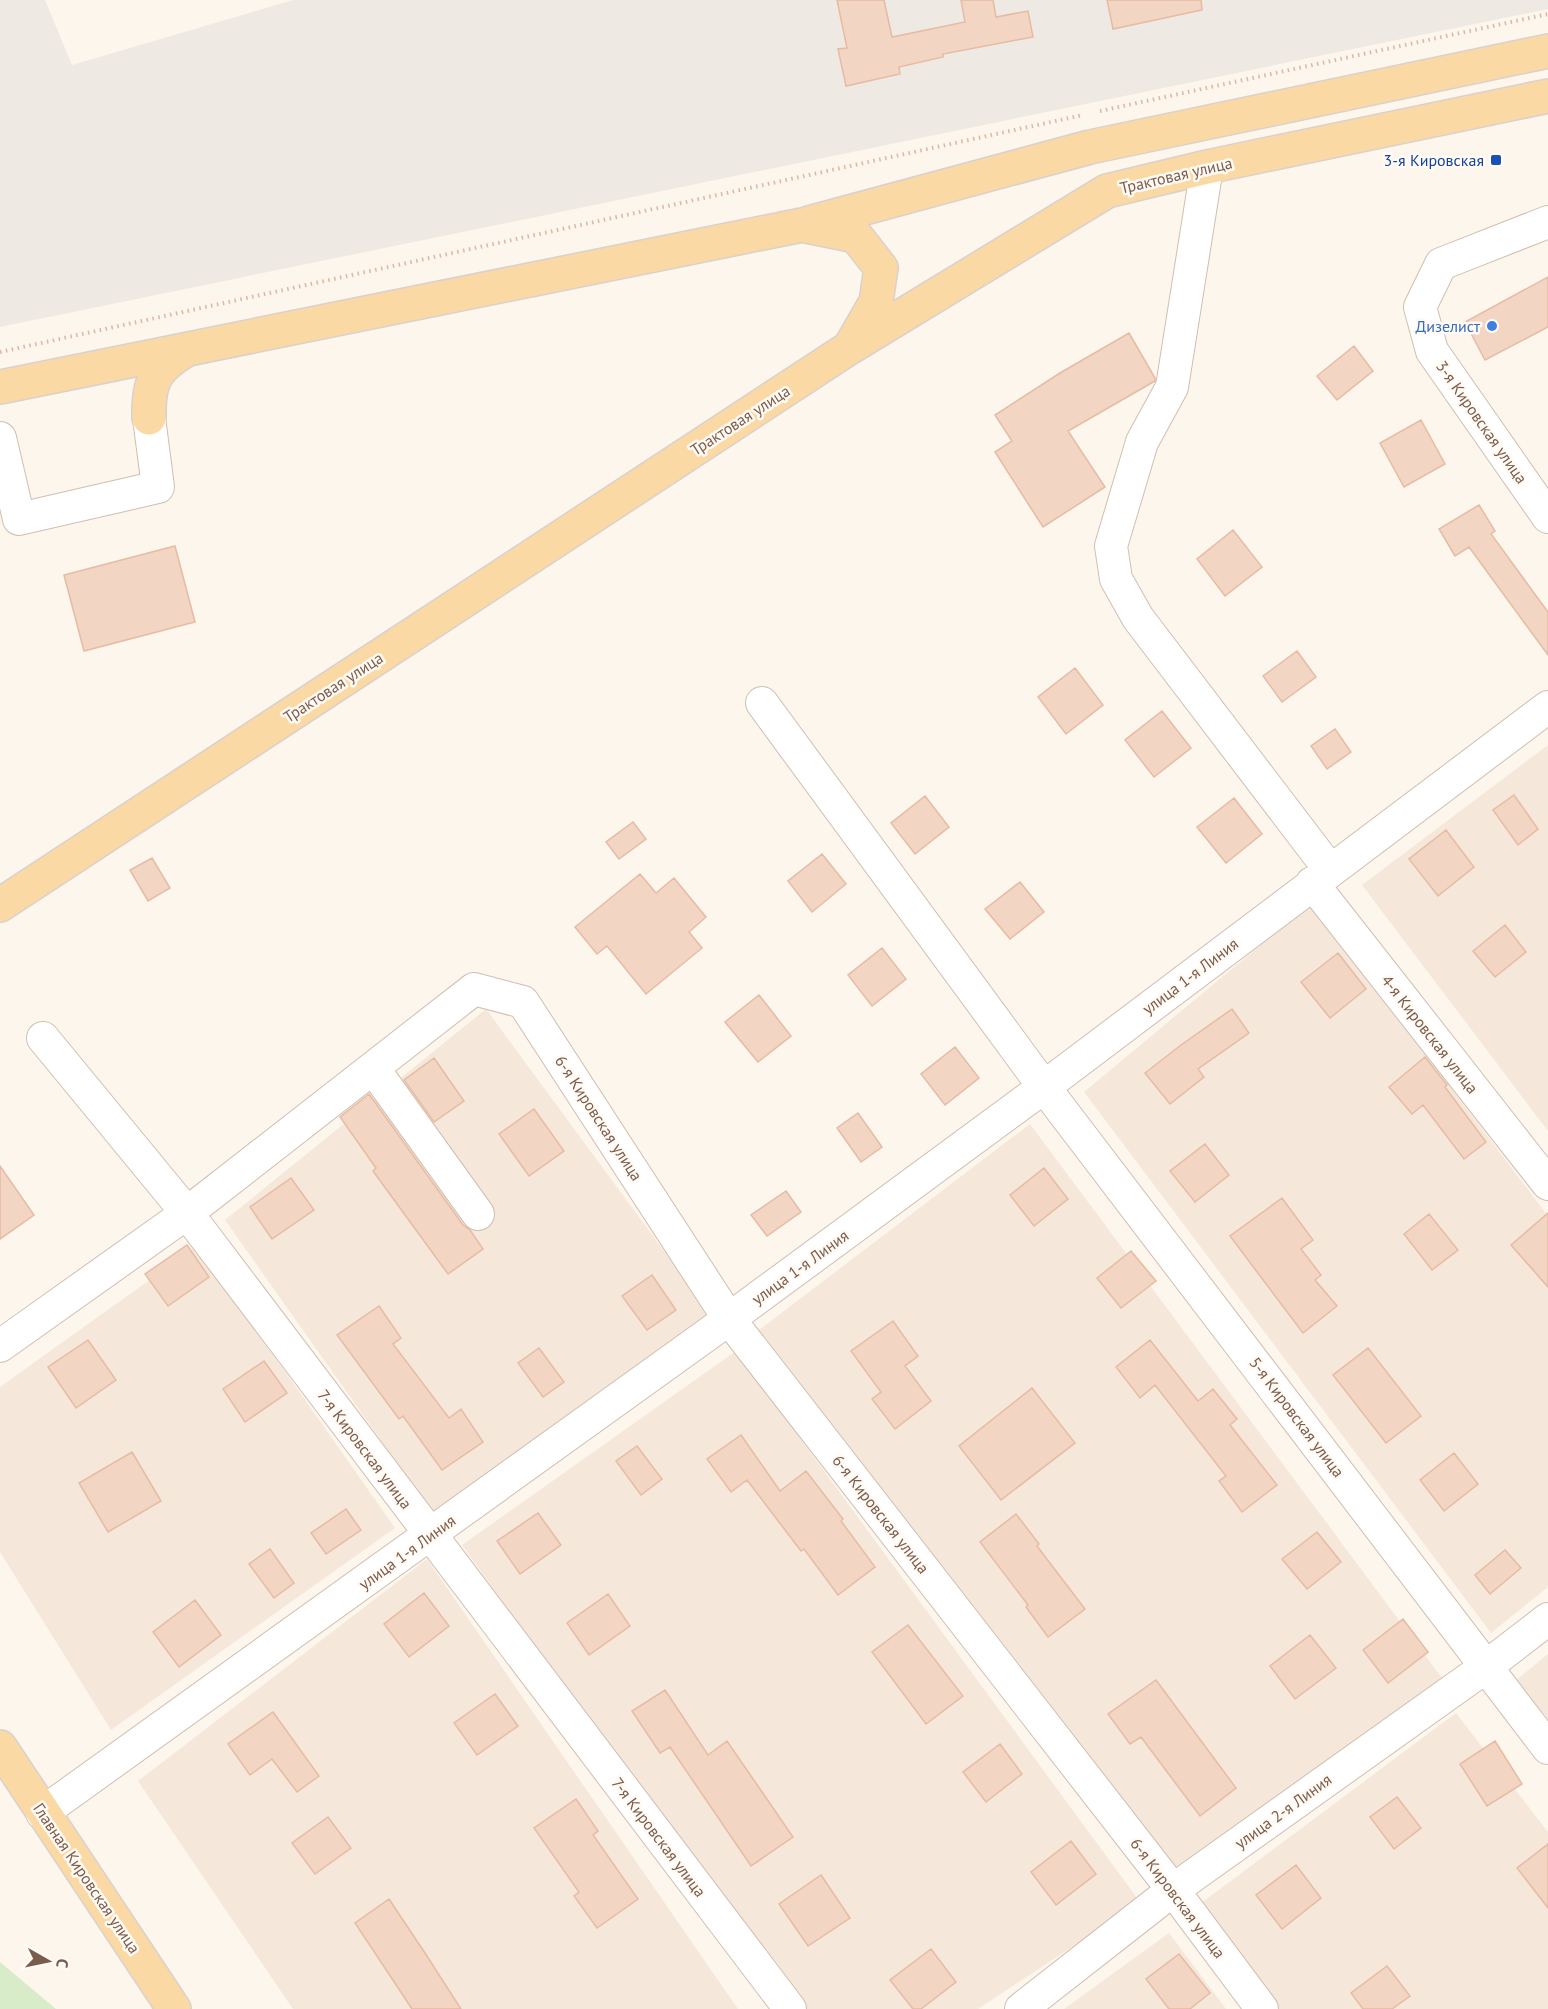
<svg xmlns="http://www.w3.org/2000/svg" width="1548" height="2009" font-family="'PT Sans',sans-serif">
  <style>
    .residential { fill: #f5e8da }
    .industrial { fill: #efe9e4 }
    .green { fill: #d8ecc9 }
    .building { fill: #f3d5c3; stroke: #e6bba3; stroke-width: 1.5 }
    .lines { fill: none; stroke-linecap: round; stroke-linejoin: round }
    .minor-casing { stroke: #d1beb0; stroke-width: 34 }
    .major-casing { stroke: #dad1cd; stroke-width: 36 }
    .path { stroke: #d9b8a5; stroke-width: 4; stroke-dasharray: 1.5 4.5; stroke-linecap: butt }
    .minor { stroke: #fff; stroke-width: 32 }
    .major { stroke: #fbd9a5; stroke-width: 33 }
    .transit-dot { fill: #1a4fb4; stroke: #fffaf3; stroke-width: 2 }
    .shop-dot { fill: #3f7fe0; stroke: #fffaf3; stroke-width: 2 }
    .labels { text-anchor: middle; dominant-baseline: central; stroke-width: 5; stroke-linejoin: round; paint-order: stroke }
    .transit-label { font-size: 16px; fill: #164399; stroke: #fffaf3; text-anchor: end }
    .street-label { font-size: 16px; fill: #7a5c4d; stroke: #fffaf3 }
    .shop-label { font-size: 16px; fill: #366cbe; stroke: #fffaf3; text-anchor: end }
  </style>
  <rect width="100%" height="100%" fill="#fdf6ec"/>
  <!-- residential -->
  <path class="residential" d="M 1548,745 L 1548,1131 L 1362,885 Z
    M 1311,903 L 1548,1216 L 1548,1587 L 1491,1633 L 1084,1092 Z
    M 486,1009 L 714,1319 L 433,1514 L 225,1220 Z
    M 1030,1124 L 1442,1678 L 1162,1888 L 755,1333 Z
    M 197,1246 L 395,1528 L 111,1730 L 0,1552 L 0,1387 Z
    M 736,1351 L 1140,1902 L 978,2009 L 795,2009 L 462,1545 Z
    M 427,1559 L 738,2009 L 293,2009 L 138,1781 Z
    M 1548,1654 L 1548,1737 L 1509,1686 Z
    M 1456,1713 L 1548,1832 L 1548,2009 L 1264,2009 L 1189,1912 Z
    M 1169,1933 L 1226,2009 L 1064,2009 Z"/>
  <!-- industrial -->
  <path class="industrial" d="M 0,0 L 45,0 L 72,65 L 293,0 L 1548,0 L 1548,9 L 0,327 Z"/>
  <!-- green -->
  <path class="green" d="M 0,1962 L 56,2009 L 0,2009 Z"/>
  <!-- building -->
  <path class="building" d="M 837,0 L 884,0 L 892,37 L 965,22 L 961,0 L 993,0 L 996,17 L 1028,11 L 1033,37 L 943,54 L 943,57 L 899,67 L 900,74 L 846,86 L 838,49 L 847,48 Z
    M 1107,0 L 1201,0 L 1202,10 L 1113,29 Z
    M 1548,277 L 1548,327 L 1485,360 L 1465,322 Z
    M 1129,333 L 1155,378 L 1155,381 L 1068,431 L 1105,487 L 1043,527 L 995,452 L 1012,441 L 995,415 L 1060,373 Z
    M 1354,346 L 1373,371 L 1337,400 L 1317,376 Z
    M 1421,420 L 1445,464 L 1404,487 L 1380,443 Z
    M 1479,505 L 1495,531 L 1491,534 L 1548,612 L 1548,655 L 1469,547 L 1455,556 L 1439,529 Z
    M 1233,530 L 1262,567 L 1225,596 L 1197,559 Z
    M 175,546 L 195,622 L 84,651 L 64,575 Z
    M 1297,651 L 1316,677 L 1282,702 L 1263,676 Z
    M 1075,668 L 1103,705 L 1066,734 L 1038,697 Z
    M 1162,711 L 1191,748 L 1154,777 L 1125,740 Z
    M 1335,729 L 1351,752 L 1327,769 L 1311,746 Z
    M 1514,795 L 1538,829 L 1518,845 L 1493,810 Z
    M 925,796 L 949,827 L 915,854 L 891,823 Z
    M 1234,798 L 1262,834 L 1226,863 L 1197,827 Z
    M 633,822 L 646,839 L 619,859 L 606,842 Z
    M 1446,830 L 1474,867 L 1438,896 L 1409,859 Z
    M 822,854 L 846,884 L 812,912 L 788,881 Z
    M 152,858 L 170,888 L 148,901 L 130,870 Z
    M 640,874 L 656,893 L 674,878 L 706,917 L 689,932 L 702,948 L 646,994 L 607,946 L 597,954 L 575,927 Z
    M 1020,882 L 1044,912 L 1010,939 L 985,909 Z
    M 1505,925 L 1526,952 L 1495,977 L 1473,951 Z
    M 882,948 L 906,979 L 872,1006 L 848,975 Z
    M 1338,953 L 1366,989 L 1330,1018 L 1301,982 Z
    M 759,995 L 791,1036 L 758,1062 L 725,1022 Z
    M 1232,1009 L 1249,1033 L 1198,1069 L 1204,1077 L 1170,1104 L 1145,1073 L 1181,1045 Z
    M 955,1047 L 979,1078 L 945,1105 L 921,1074 Z
    M 1425,1057 L 1447,1085 L 1445,1087 L 1486,1142 L 1464,1159 L 1423,1105 L 1412,1114 L 1389,1087 Z
    M 434,1058 L 464,1101 L 434,1122 L 404,1080 Z
    M 369,1094 L 463,1225 L 470,1230 L 483,1249 L 448,1274 L 373,1171 L 376,1168 L 340,1117 Z
    M 534,1109 L 564,1151 L 529,1176 L 499,1134 Z
    M 858,1113 L 882,1147 L 861,1162 L 837,1128 Z
    M 1205,1144 L 1229,1175 L 1195,1202 L 1170,1171 Z
    M 0,1166 L 34,1215 L 0,1239 Z
    M 1044,1168 L 1068,1199 L 1034,1226 L 1010,1195 Z
    M 291,1178 L 314,1210 L 272,1239 L 250,1207 Z
    M 786,1191 L 801,1212 L 767,1236 L 751,1215 Z
    M 1282,1198 L 1313,1240 L 1301,1249 L 1321,1275 L 1315,1280 L 1337,1306 L 1303,1333 L 1230,1236 Z
    M 1548,1213 L 1548,1287 L 1511,1245 Z
    M 1429,1214 L 1458,1250 L 1432,1270 L 1404,1234 Z
    M 187,1245 L 209,1277 L 168,1306 L 145,1274 Z
    M 1131,1251 L 1156,1281 L 1121,1308 L 1097,1278 Z
    M 652,1275 L 676,1310 L 647,1330 L 622,1296 Z
    M 379,1306 L 401,1338 L 393,1344 L 449,1418 L 461,1409 L 483,1442 L 442,1470 L 403,1416 L 399,1419 L 337,1335 Z
    M 893,1321 L 918,1356 L 905,1366 L 931,1401 L 895,1429 L 872,1399 L 881,1392 L 851,1351 Z
    M 88,1340 L 116,1380 L 76,1408 L 48,1367 Z
    M 1150,1340 L 1198,1401 L 1213,1389 L 1237,1419 L 1230,1425 L 1277,1485 L 1242,1512 L 1219,1481 L 1226,1476 L 1155,1385 L 1140,1398 L 1116,1367 Z
    M 539,1348 L 564,1382 L 543,1397 L 518,1363 Z
    M 1368,1348 L 1421,1416 L 1386,1443 L 1333,1375 Z
    M 264,1361 L 287,1393 L 245,1422 L 223,1389 Z
    M 1032,1388 L 1075,1443 L 1001,1500 L 959,1446 Z
    M 741,1435 L 780,1491 L 806,1471 L 843,1519 L 841,1521 L 875,1567 L 838,1595 L 804,1549 L 801,1551 L 747,1480 L 731,1492 L 707,1459 Z
    M 637,1446 L 662,1479 L 641,1495 L 616,1461 Z
    M 132,1452 L 161,1501 L 108,1532 L 79,1483 Z
    M 1454,1453 L 1478,1484 L 1444,1511 L 1420,1480 Z
    M 346,1509 L 361,1530 L 326,1554 L 311,1533 Z
    M 538,1513 L 561,1545 L 520,1574 L 497,1541 Z
    M 1016,1514 L 1039,1544 L 1037,1546 L 1085,1609 L 1048,1637 L 1026,1607 L 1028,1605 L 980,1542 Z
    M 1317,1532 L 1341,1562 L 1307,1589 L 1282,1559 Z
    M 270,1549 L 294,1583 L 274,1598 L 249,1564 Z
    M 1505,1550 L 1521,1568 L 1490,1594 L 1475,1575 Z
    M 424,1593 L 449,1626 L 409,1657 L 384,1624 Z
    M 608,1594 L 630,1626 L 589,1655 L 567,1623 Z
    M 195,1600 L 221,1635 L 179,1667 L 153,1632 Z
    M 1403,1619 L 1428,1652 L 1388,1683 L 1363,1650 Z
    M 908,1625 L 963,1696 L 926,1724 L 872,1652 Z
    M 1310,1635 L 1336,1668 L 1295,1699 L 1270,1666 Z
    M 1156,1680 L 1236,1788 L 1200,1816 L 1141,1737 L 1130,1744 L 1108,1714 Z
    M 665,1690 L 708,1755 L 727,1741 L 793,1837 L 751,1866 L 670,1747 L 660,1753 L 632,1711 Z
    M 495,1694 L 518,1726 L 477,1755 L 454,1723 Z
    M 273,1712 L 319,1776 L 297,1792 L 272,1759 L 250,1775 L 228,1744 Z
    M 1495,1741 L 1522,1784 L 1487,1806 L 1460,1764 Z
    M 1000,1744 L 1022,1774 L 986,1802 L 963,1772 Z
    M 1397,1797 L 1421,1828 L 1394,1849 L 1370,1817 Z
    M 576,1799 L 598,1831 L 593,1835 L 638,1899 L 597,1928 L 574,1896 L 579,1892 L 534,1828 Z
    M 328,1817 L 351,1848 L 315,1874 L 292,1843 Z
    M 1071,1841 L 1096,1874 L 1056,1905 L 1031,1872 Z
    M 1548,1844 L 1548,1908 L 1517,1868 Z
    M 1296,1865 L 1321,1898 L 1282,1929 L 1256,1895 Z
    M 821,1875 L 850,1918 L 808,1946 L 779,1904 Z
    M 389,1899 L 425,1953 L 461,2009 L 412,2009 L 355,1923 Z
    M 931,1949 L 956,1982 L 921,2009 L 913,2009 L 890,1980 Z
    M 1179,1954 L 1210,1993 L 1190,2009 L 1169,2009 L 1146,1979 Z
    M 1387,1966 L 1410,1996 L 1392,2009 L 1363,2009 L 1351,1993 Z"/>
  <g class="lines">
    <!-- minor casing -->
    <g class="minor-casing">
      <path id="minor" d="M 1207,167 L 1172,387 L 1142,442 L 1111,546 L 1116,579 L 1138,618 L 1330,870
        M 1548,222 L 1441,264 L 1420,307 L 1432,351 L 1548,517
        M 0,438 L 19,519 L 158,487 L 149,418
        M 762,703 L 1044,1087 L 1548,1748
        M 1312,883 L 1548,1184
        M 43,1038 L 187,1213 L 790,2009
        M 373,1068 L 478,1214
        M 0,1346 L 187,1213 L 474,989 L 523,1002 L 729,1319 L 1173,1890 L 1262,2009
        M 42,1813 L 729,1319 L 1044,1087 L 1548,707
        M 1021,2009 L 1173,1890 L 1487,1666 L 1548,1619"/>
    </g>
    <!-- major casing -->
    <g class="major-casing">
      <path id="major" d="M 809,223 L 1090,147 L 1548,51
        M 0,387 L 802,225 L 856,236 L 881,268 L 876,302 L 850,347
        M 149,418 C 148,381 155,369 186,350
        M 0,905 L 849,348 L 1107,191 L 1207,167 L 1548,96
        M 0,1747 L 174,2009"/>
    </g>
    <!-- path -->
    <path class="path" d="M 1100,111 L 1548,14
      M 0,352 L 1083,115"/>
    <!-- minor -->
    <use href="#minor" class="minor"/>
    <!-- major -->
    <use href="#major" class="major"/>
  </g>
  <!-- markers -->
  <rect class="transit-dot" x="1490" y="154" width="12" height="12" rx="3"/>
  <circle class="shop-dot" cx="1492" cy="326" r="6"/>
  <g class="labels">
    <!-- transit labels -->
    <g class="transit-label">
      <text x="1484" y="160">3-я Кировская</text>
    </g>
    <!-- street labels -->
    <g class="street-label">
      <text transform="translate(1176 175) rotate(-13)">Трактовая улица</text>
      <text transform="translate(740 420) rotate(-33)">Трактовая улица</text>
      <text transform="translate(1482 422) rotate(55)">3-я Кировская улица</text>
      <text transform="translate(333 687) rotate(-33)">Трактовая улица</text>
      <text transform="translate(1190 976) rotate(-37)">улица 1-я Линия</text>
      <text transform="translate(1430 1034) rotate(52)">4-я Кировская улица</text>
      <text transform="translate(599 1118) rotate(57)">6-я Кировская улица</text>
      <text transform="translate(800 1267) rotate(-36)">улица 1-я Линия</text>
      <text transform="translate(1297 1417) rotate(53)">5-я Кировская улица</text>
      <text transform="translate(365 1449) rotate(53)">7-я Кировская улица</text>
      <text transform="translate(881 1514) rotate(52)">6-я Кировская улица</text>
      <text transform="translate(407 1552) rotate(-36)">улица 1-я Линия</text>
      <text transform="translate(1283 1811) rotate(-36)">улица 2-я Линия</text>
      <text transform="translate(659 1837) rotate(53)">7-я Кировская улица</text>
      <text transform="translate(87 1878) rotate(56)">Главная Кировская улица</text>
      <text transform="translate(1178 1898) rotate(53)">6-я Кировская улица</text>
    </g>
    <!-- shop labels -->
    <g class="shop-label">
      <text x="1480" y="326">Дизелист</text>
    </g>
  </g>
  <!-- north arrow -->
  <g transform="translate(48 1961) rotate(99)" stroke="#fffaf3" stroke-width="4.5" paint-order="stroke">
  <path d="M0-4.5L10 22L0 15L-10 22Z" fill="#7a5c4d"/>
  <text y="-9" font-size="16" font-weight="bold" text-anchor="middle" fill="#7a5c4d">С</text>
  </g>
</svg>
